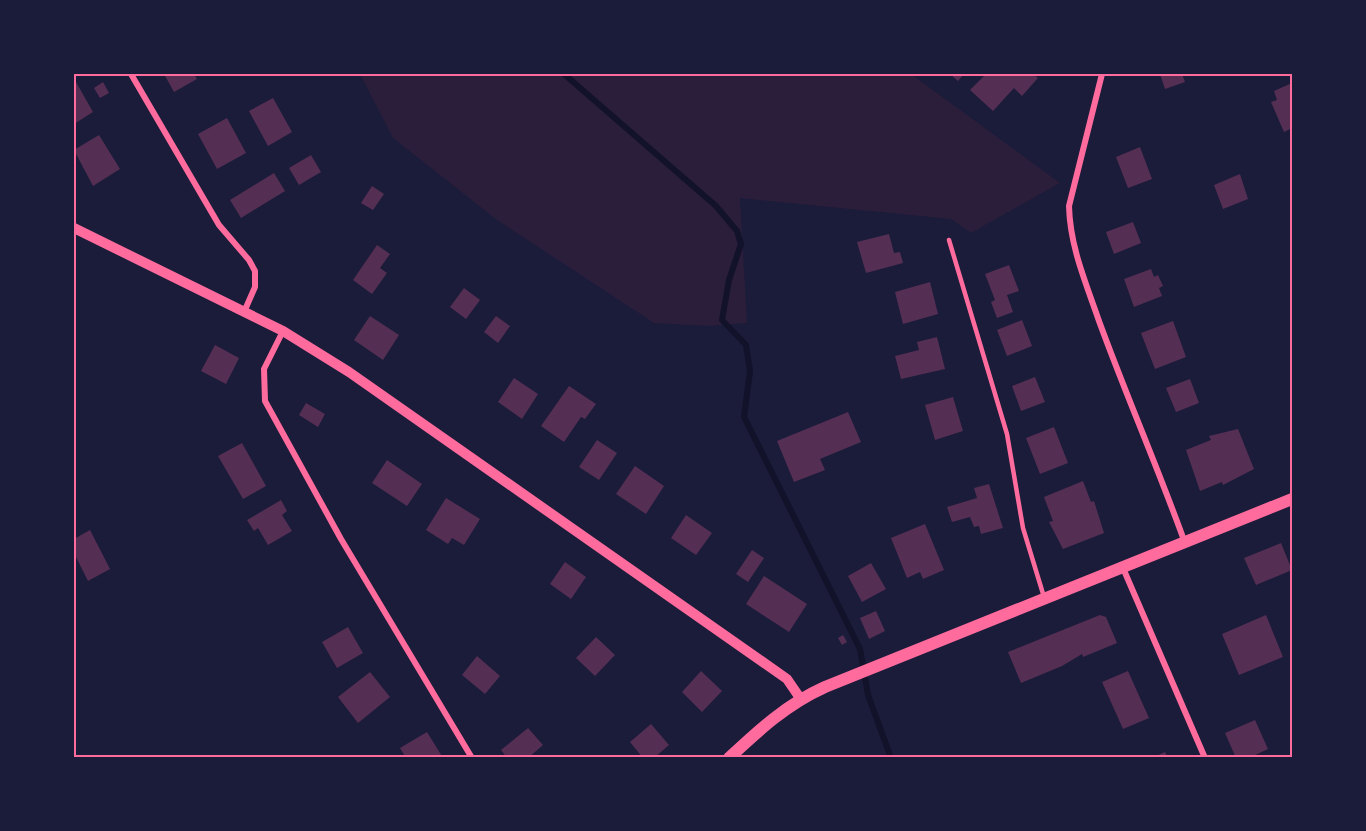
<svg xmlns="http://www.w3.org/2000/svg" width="1366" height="831" font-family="Lora,serif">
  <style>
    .green { fill: #2a1e3b }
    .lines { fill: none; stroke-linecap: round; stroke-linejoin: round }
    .stream { stroke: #12122b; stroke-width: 6 }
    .building { fill: #542f53 }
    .service { stroke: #ff6b9d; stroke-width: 4.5 }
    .minor { stroke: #ff6b9d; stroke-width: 6 }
    .tertiary { stroke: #ff6b9d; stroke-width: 10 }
    .secondary { stroke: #ff6b9d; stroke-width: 12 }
    .neatline { fill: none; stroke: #ff6b9d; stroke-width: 2 }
  </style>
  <rect width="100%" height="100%" fill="#1b1b3a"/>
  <!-- green -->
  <path class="green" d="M 360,74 L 911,74 L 1060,183 L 971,233 L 951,219 L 740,198 L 747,323 L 708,326 L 654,323 L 497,220 L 393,138 Z"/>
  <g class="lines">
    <!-- stream -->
    <path class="stream" d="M 564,74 L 716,206 L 737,231 L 741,244 L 729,280 L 722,320 L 746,345 L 750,371 L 744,417 L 860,649 L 868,695 L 891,758"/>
  </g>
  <!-- building -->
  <path class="building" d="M 164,74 L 194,74 L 197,79 L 174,92 Z
    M 950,74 L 964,74 L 958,81 Z
    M 986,74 L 1033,74 L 1038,78 L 1022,96 L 1014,88 L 993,111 L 970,90 Z
    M 1160,74 L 1182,74 L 1185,82 L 1165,89 Z
    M 76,82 L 93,112 L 74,124 L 74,84 Z
    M 103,82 L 109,93 L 100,98 L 94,88 Z
    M 1292,83 L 1292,128 L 1284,132 L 1271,102 L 1277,100 L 1274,91 Z
    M 273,98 L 292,132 L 268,146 L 249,111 Z
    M 227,118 L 246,153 L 217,169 L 198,134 Z
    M 99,135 L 120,169 L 93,186 L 74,150 Z
    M 1140,147 L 1152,179 L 1128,188 L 1116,157 Z
    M 311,155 L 321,172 L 299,185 L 289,168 Z
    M 274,173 L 285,191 L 241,218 L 230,200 Z
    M 1240,174 L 1248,199 L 1223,209 L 1214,185 Z
    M 372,186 L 384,194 L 373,210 L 361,203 Z
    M 1133,222 L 1141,243 L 1114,254 L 1106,232 Z
    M 889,234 L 894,253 L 900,252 L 903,263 L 866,273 L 857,242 Z
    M 377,245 L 390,254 L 380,268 L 387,273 L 372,294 L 353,280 Z
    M 1009,265 L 1019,291 L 1007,295 L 1013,312 L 997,318 L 991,302 L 995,300 L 985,274 Z
    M 1151,269 L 1154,277 L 1158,275 L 1163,286 L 1159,288 L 1162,296 L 1134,307 L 1124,279 Z
    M 930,282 L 938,314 L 903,324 L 895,292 Z
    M 464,288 L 480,300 L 466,319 L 450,307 Z
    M 370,316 L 399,335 L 383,360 L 354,340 Z
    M 496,316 L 510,326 L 498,343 L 484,332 Z
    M 1022,320 L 1032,346 L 1007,356 L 997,330 Z
    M 1173,321 L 1186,357 L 1155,369 L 1141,333 Z
    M 937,337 L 945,369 L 901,379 L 895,356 L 919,350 L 917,342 Z
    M 215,345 L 239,358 L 226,384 L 201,371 Z
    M 1035,377 L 1045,402 L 1021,411 L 1012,386 Z
    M 514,378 L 538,394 L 522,419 L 498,402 Z
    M 1190,379 L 1199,403 L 1176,412 L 1166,388 Z
    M 569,386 L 596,404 L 585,419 L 581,417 L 564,442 L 541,426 Z
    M 953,397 L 963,431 L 935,440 L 925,405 Z
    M 306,403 L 325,414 L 318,427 L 299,415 Z
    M 848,412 L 861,442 L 820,459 L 825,470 L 794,482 L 777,441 Z
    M 1054,427 L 1068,463 L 1040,474 L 1026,438 Z
    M 1238,429 L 1254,469 L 1223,485 L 1222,482 L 1200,491 L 1186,450 L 1211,440 L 1209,436 Z
    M 597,440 L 617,453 L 599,480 L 579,467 Z
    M 242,443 L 266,486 L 243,499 L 218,456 Z
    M 387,460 L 422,484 L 407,506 L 372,483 Z
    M 635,466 L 664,486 L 646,514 L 616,494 Z
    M 1083,481 L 1091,502 L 1094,501 L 1104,533 L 1063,549 L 1049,522 L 1053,521 L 1044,497 Z
    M 989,484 L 1003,528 L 981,534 L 979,526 L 974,527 L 970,517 L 952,522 L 947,507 L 977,498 L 974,488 Z
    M 446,498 L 480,519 L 464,545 L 452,538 L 448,544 L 426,530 Z
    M 281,500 L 287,511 L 282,515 L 292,531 L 268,545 L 258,528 L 254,531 L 247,520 Z
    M 686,515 L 712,533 L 696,555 L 671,538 Z
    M 925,524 L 944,570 L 923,579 L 920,572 L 907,578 L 891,538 Z
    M 90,530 L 110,569 L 88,581 L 74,553 L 74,539 Z
    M 1281,543 L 1292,570 L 1256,585 L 1244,558 Z
    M 752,550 L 764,558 L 748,582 L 736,574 Z
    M 565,562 L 586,577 L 571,599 L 550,584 Z
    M 871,563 L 886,589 L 862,602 L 848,576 Z
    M 764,576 L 807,604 L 789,632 L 746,604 Z
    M 876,611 L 885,631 L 869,639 L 860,618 Z
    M 1100,615 L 1106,617 L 1117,643 L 1083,657 L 1082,654 L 1062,666 L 1021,683 L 1008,652 Z
    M 1266,615 L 1283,657 L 1239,675 L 1222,634 Z
    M 348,627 L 363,653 L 337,668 L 322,642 Z
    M 843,635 L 847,642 L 842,645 L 838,638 Z
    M 596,637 L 615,655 L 595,676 L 576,658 Z
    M 477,656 L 500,676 L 485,694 L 462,675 Z
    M 701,671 L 722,691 L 702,712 L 682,692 Z
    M 1128,671 L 1149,718 L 1123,729 L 1102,682 Z
    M 370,672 L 390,697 L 358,723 L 338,697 Z
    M 1255,720 L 1268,749 L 1249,758 L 1236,758 L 1225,733 Z
    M 651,724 L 669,745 L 654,758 L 643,758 L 630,742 Z
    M 528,728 L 543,745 L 528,758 L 507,758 L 501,750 Z
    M 427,732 L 443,758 L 406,758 L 400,748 Z
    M 1165,752 L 1168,758 L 1152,758 Z"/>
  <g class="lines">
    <!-- service -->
    <path class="service" d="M 949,240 L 1007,434 L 1023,528 L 1044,597"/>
    <!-- minor -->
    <path class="minor" d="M 131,74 L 219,225 L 249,260 L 255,271 L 255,287 L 244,312
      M 1102,74 L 1069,206 C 1070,247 1086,283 1099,321 C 1126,395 1158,468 1185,543
      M 283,331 L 264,369 L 265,401 L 341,539 L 472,758
      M 1123,568 L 1205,758"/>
    <!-- tertiary -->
    <path class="tertiary" d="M 74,228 L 283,331 L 349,372 L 787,679 L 800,698"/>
    <!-- secondary -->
    <path class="secondary" d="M 729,758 C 759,730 787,704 825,687 L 1292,499"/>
  </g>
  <!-- border -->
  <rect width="1366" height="831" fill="none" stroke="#1b1b3a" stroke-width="150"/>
  <rect x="75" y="75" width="1216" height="681" class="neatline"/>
</svg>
